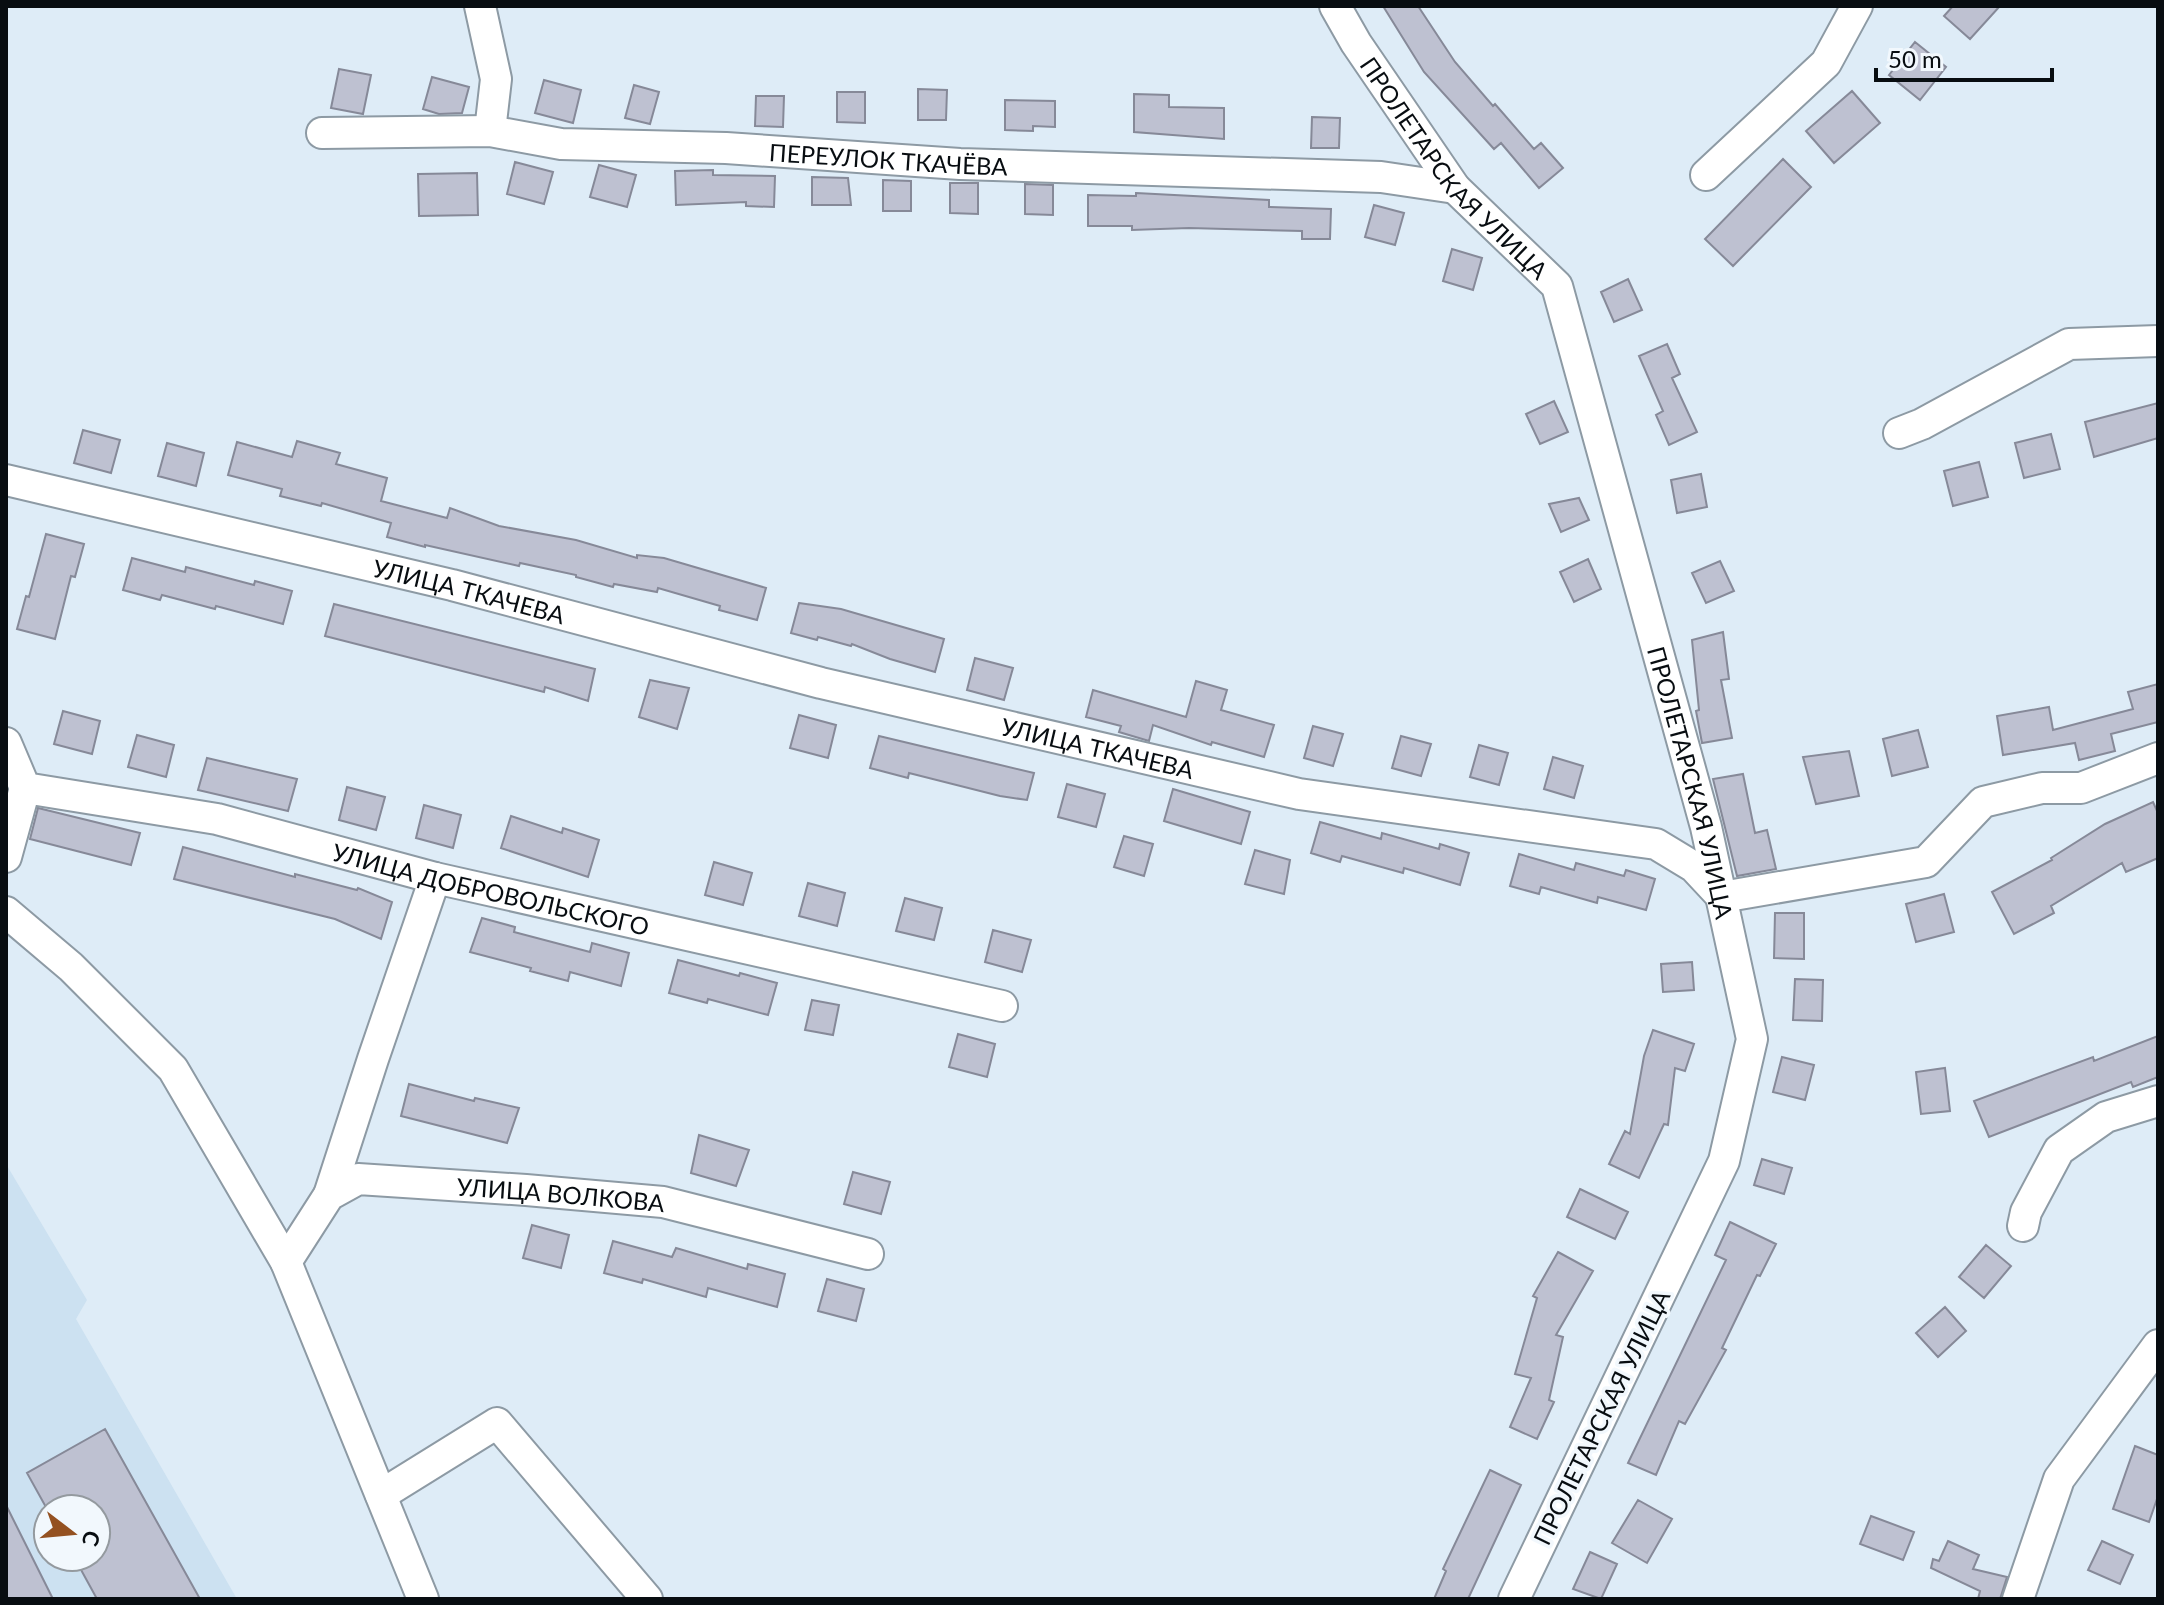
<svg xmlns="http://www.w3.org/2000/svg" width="2164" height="1605" font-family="Lato,sans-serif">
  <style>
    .built { fill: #cce1f1; fill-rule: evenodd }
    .building { fill: #bec1d1; stroke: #868998; stroke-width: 2 }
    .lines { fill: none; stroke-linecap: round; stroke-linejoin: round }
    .minor-casing { stroke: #8d9aa4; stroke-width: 34 }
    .minor { stroke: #fff; stroke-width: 30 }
    .labels { text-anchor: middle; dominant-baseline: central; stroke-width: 7; stroke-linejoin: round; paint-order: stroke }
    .street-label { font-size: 24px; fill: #080d11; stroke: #f2f8fd }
  </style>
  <rect width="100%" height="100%" fill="#deecf7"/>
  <!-- built -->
  <path class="built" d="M 6,1164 L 87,1300 L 76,1319 L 237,1599 L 6,1599 ZM 48,1509 L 96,1509 L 96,1557 L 48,1557 Z"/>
  <!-- building -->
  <path class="building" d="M 1383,6 L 1418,6 L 1455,62 L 1493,106 L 1495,104 L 1534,149 L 1541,143 L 1563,168 L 1539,188 L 1501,143 L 1494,149 L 1424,72 Z
    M 1953,6 L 2000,6 L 1970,39 L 1944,16 Z
    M 1915,42 L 1946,67 L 1920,100 L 1889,75 Z
    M 339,69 L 371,75 L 363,114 L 331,108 Z
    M 432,77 L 469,87 L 462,113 L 439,114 L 423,109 Z
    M 544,80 L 581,90 L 573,123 L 535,113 Z
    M 634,85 L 659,92 L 650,124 L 625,118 Z
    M 918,89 L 947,90 L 946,120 L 918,120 Z
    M 1852,91 L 1880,123 L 1834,163 L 1806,131 Z
    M 837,92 L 865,92 L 865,123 L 837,122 Z
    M 1134,94 L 1169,95 L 1169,107 L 1224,108 L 1224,139 L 1134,132 Z
    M 756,96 L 784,96 L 783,127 L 755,126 Z
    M 1005,100 L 1055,101 L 1055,127 L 1033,126 L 1033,131 L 1005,130 Z
    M 1312,117 L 1340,118 L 1339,148 L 1311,148 Z
    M 1783,159 L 1811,187 L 1733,266 L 1705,239 Z
    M 515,162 L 553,172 L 544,204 L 507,194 Z
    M 599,165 L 636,175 L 627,207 L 590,197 Z
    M 713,170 L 713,175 L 775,176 L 774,207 L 746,206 L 746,202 L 676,205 L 675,171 Z
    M 477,173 L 478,215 L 419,216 L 418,174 Z
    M 812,177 L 848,178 L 851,205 L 812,205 Z
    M 883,180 L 911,181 L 911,211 L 883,211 Z
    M 950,183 L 978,183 L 978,214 L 950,213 Z
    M 1025,184 L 1053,185 L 1053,215 L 1025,214 Z
    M 1136,193 L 1269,200 L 1269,207 L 1331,209 L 1330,239 L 1302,239 L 1302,231 L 1189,228 L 1132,230 L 1132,226 L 1088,226 L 1088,195 L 1136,196 Z
    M 1374,205 L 1404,213 L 1395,245 L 1365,237 Z
    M 1452,249 L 1482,258 L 1473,290 L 1443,281 Z
    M 1628,279 L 1642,310 L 1614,322 L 1601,292 Z
    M 1667,344 L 1680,374 L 1672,378 L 1697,432 L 1669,445 L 1656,415 L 1663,411 L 1639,356 Z
    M 1554,401 L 1568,432 L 1540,444 L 1526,414 Z
    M 2158,403 L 2158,438 L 2094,457 L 2085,422 Z
    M 83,430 L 120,440 L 111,473 L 74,463 Z
    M 2051,434 L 2060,469 L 2024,478 L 2015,443 Z
    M 297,441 L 340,453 L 336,464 L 387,478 L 381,501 L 447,518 L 450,508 L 499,526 L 576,540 L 637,558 L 637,555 L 664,558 L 766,588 L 757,620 L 719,610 L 720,606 L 658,588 L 657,592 L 614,584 L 613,587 L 576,577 L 576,575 L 520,563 L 519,566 L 425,545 L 425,547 L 387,537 L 391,523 L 322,503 L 321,506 L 280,496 L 282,489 L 228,475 L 237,442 L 292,457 Z
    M 167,443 L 204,453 L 196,486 L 158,476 Z
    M 1979,462 L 1988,497 L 1953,506 L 1944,471 Z
    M 1701,474 L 1707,507 L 1677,513 L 1671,480 Z
    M 1579,498 L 1589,520 L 1561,532 L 1549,504 Z
    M 46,534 L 84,544 L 75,577 L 71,576 L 55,639 L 17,629 L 26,596 L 29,597 Z
    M 132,558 L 185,572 L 186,567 L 254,585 L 255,581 L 292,591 L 283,624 L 216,606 L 215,609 L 162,595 L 160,600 L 123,590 Z
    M 1588,559 L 1601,589 L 1574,602 L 1560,572 Z
    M 1720,561 L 1734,591 L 1706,603 L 1692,573 Z
    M 799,603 L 841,609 L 944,639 L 935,672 L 890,659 L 852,644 L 851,646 L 818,637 L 817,640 L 791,633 Z
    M 334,604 L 595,669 L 588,701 L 545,687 L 544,692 L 325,636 Z
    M 1723,632 L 1729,679 L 1721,680 L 1732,738 L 1702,743 L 1696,711 L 1699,710 L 1692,640 Z
    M 975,658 L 1013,668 L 1004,700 L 967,690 Z
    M 650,680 L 689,688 L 677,729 L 639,717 Z
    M 1196,681 L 1227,690 L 1221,710 L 1274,725 L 1264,757 L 1212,742 L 1211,745 L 1153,725 L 1149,741 L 1119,732 L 1121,726 L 1086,717 L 1093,690 L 1186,717 Z
    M 2158,684 L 2158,722 L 2111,734 L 2115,751 L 2079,760 L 2075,743 L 2003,755 L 1997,716 L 2049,707 L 2053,730 L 2133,709 L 2128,692 Z
    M 63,711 L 100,721 L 92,754 L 54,744 Z
    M 799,715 L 836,725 L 828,758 L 790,748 Z
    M 1313,726 L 1343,734 L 1333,766 L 1304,758 Z
    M 1918,730 L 1928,767 L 1892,776 L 1883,739 Z
    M 137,735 L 174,745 L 166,777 L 128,767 Z
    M 879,736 L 1034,773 L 1027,800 L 1000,796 L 909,773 L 908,778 L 870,768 Z
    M 1401,736 L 1431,744 L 1421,776 L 1392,768 Z
    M 1479,745 L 1508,753 L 1499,785 L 1470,777 Z
    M 1849,751 L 1859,796 L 1816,804 L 1803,757 Z
    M 1553,757 L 1583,766 L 1574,798 L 1544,789 Z
    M 207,758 L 297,779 L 288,811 L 198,790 Z
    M 1743,774 L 1755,833 L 1767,830 L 1776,869 L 1737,876 L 1713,779 Z
    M 1067,784 L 1105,794 L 1096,827 L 1058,817 Z
    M 347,787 L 385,797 L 376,830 L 339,820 Z
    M 1173,789 L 1250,812 L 1241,844 L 1164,821 Z
    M 2153,802 L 2158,813 L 2158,858 L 2126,872 L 2122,863 L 2051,906 L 2054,913 L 2014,934 L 1992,892 L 2052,860 L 2051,858 L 2105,824 Z
    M 424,805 L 461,815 L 453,848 L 416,838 Z
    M 38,808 L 140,833 L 131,865 L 30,839 Z
    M 511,816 L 562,833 L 563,828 L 599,840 L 588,877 L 501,848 Z
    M 1320,822 L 1381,839 L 1382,833 L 1439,849 L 1440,844 L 1469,853 L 1460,885 L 1404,868 L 1403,873 L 1342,856 L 1340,862 L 1311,853 Z
    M 1124,836 L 1153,844 L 1144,876 L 1114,867 Z
    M 183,847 L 295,877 L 295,874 L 357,890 L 358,888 L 392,902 L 381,939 L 335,919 L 174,879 Z
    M 1255,850 L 1290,860 L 1284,894 L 1245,884 Z
    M 1519,854 L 1574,870 L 1576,863 L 1624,876 L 1626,870 L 1655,879 L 1646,910 L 1598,897 L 1597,903 L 1541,887 L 1539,894 L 1510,886 Z
    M 714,862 L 752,873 L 743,905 L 705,895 Z
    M 808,883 L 845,893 L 837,926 L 799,916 Z
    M 1944,894 L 1954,932 L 1916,942 L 1906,904 Z
    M 905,898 L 942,908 L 934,940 L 896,931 Z
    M 1775,913 L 1804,913 L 1804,959 L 1774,958 Z
    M 482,918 L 515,927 L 514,932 L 590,952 L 592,943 L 629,953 L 621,986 L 570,972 L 568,981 L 530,971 L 531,968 L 470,952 Z
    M 993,930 L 1031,940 L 1022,972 L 985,962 Z
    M 678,960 L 739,976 L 740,973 L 777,983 L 768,1015 L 708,999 L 707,1003 L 669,993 Z
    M 1692,962 L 1694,990 L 1663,992 L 1661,964 Z
    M 1795,979 L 1823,980 L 1822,1021 L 1793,1020 Z
    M 812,1000 L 839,1005 L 833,1035 L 805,1030 Z
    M 1653,1030 L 1694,1044 L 1685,1071 L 1675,1068 L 1668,1125 L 1664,1124 L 1639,1178 L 1609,1164 L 1625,1131 L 1630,1134 L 1644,1056 Z
    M 958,1034 L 995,1044 L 987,1077 L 949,1067 Z
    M 2158,1036 L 2158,1077 L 2133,1087 L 2131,1082 L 1989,1137 L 1974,1101 L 2093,1057 L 2094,1061 Z
    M 1782,1057 L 1814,1065 L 1805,1100 L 1773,1092 Z
    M 1945,1068 L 1950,1111 L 1921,1114 L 1916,1072 Z
    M 409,1084 L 474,1101 L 475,1098 L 519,1108 L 507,1143 L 401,1116 Z
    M 699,1135 L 749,1150 L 736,1186 L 691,1173 Z
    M 1762,1159 L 1792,1168 L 1784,1194 L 1754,1185 Z
    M 853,1172 L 890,1182 L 881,1214 L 844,1204 Z
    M 1580,1189 L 1628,1212 L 1615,1239 L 1567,1217 Z
    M 1730,1222 L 1776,1244 L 1760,1276 L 1757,1275 L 1722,1348 L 1726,1350 L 1685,1424 L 1679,1421 L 1656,1475 L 1628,1463 L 1726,1260 L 1715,1255 Z
    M 532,1225 L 569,1235 L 561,1268 L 523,1258 Z
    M 613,1241 L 672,1257 L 676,1248 L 747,1269 L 748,1264 L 785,1274 L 777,1307 L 708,1288 L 706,1297 L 643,1279 L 642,1283 L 604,1273 Z
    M 1986,1245 L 2011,1266 L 1984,1298 L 1959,1277 Z
    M 1558,1252 L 1593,1271 L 1556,1335 L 1563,1337 L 1549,1400 L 1554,1402 L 1537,1439 L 1510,1427 L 1531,1378 L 1515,1374 L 1537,1298 L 1533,1296 Z
    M 827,1279 L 864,1289 L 856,1321 L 818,1311 Z
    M 1945,1307 L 1966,1331 L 1938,1357 L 1916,1333 Z
    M 105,1429 L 200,1599 L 97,1599 L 74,1557 L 96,1557 L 96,1509 L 47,1509 L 27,1473 Z
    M 2135,1446 L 2158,1455 L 2158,1496 L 2149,1522 L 2113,1509 Z
    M 1490,1470 L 1521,1485 L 1468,1599 L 1434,1599 L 1446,1571 L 1443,1569 Z
    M 1638,1500 L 1672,1519 L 1647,1563 L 1612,1543 Z
    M 6,1505 L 53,1599 L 6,1599 Z
    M 1871,1516 L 1914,1532 L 1903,1560 L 1860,1544 Z
    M 1948,1541 L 1979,1555 L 1973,1569 L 2007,1577 L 2000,1599 L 1978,1599 L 1980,1591 L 1931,1568 L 1933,1559 L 1939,1561 Z
    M 2102,1541 L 2133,1555 L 2120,1584 L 2088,1570 Z
    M 1590,1552 L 1617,1564 L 1601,1599 L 1573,1589 Z"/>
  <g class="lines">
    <!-- minor casing -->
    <g class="minor-casing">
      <g id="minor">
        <path d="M 480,6 L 496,79 L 490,131"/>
        <path id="s1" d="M 1335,6 L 1356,43 L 1455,188 L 1557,286 L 1706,827 L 1752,1039 L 1724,1161 L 1514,1599"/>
        <path id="s2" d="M 322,133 L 490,131 L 561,144 L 726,148 L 960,164 L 1381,177 L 1455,188"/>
        <path d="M 1706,175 L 1826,63 L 1857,6"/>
        <path d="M 1899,433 L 1922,424 L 2069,344 L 2158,341"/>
        <path id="s3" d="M 6,480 L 452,585 L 821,683 L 1299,794 L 1656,844 L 1694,867 L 1722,897 L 1926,862 L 1983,802 L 2042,788 L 2081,788 L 2158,758"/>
        <path id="s4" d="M 6,743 L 25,788 L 217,819 L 435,878 L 1002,1006"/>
        <path d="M 6,857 L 25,788"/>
        <path d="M 6,912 L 71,967 L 173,1069 L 286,1262 L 423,1599"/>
        <path d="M 329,1195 L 373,1059 L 435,878"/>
        <path d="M 2023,1226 L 2026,1212 L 2059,1150 L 2106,1117 L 2158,1101"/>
        <path id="s5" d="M 286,1262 L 329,1195 L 358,1179 L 526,1190 L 663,1202 L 868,1254"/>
        <path d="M 381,1495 L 497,1423 L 647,1599"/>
        <path d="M 2018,1599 L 2059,1479 L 2158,1345"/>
      </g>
    </g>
    <!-- minor -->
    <use href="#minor" class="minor"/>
  </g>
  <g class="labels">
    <!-- street labels -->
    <g class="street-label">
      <text stroke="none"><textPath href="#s2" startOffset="568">ПЕРЕУЛОК ТКАЧЁВА</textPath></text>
      <text stroke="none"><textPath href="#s1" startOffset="202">ПРОЛЕТАРСКАЯ УЛИЦА</textPath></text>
      <text stroke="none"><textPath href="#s3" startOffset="476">УЛИЦА ТКАЧЕВА</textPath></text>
      <text stroke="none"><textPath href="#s3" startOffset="1124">УЛИЦА ТКАЧЕВА</textPath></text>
      <text stroke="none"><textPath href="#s1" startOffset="874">ПРОЛЕТАРСКАЯ УЛИЦА</textPath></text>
      <text stroke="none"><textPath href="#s4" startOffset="526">УЛИЦА ДОБРОВОЛЬСКОГО</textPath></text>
      <text stroke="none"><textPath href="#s5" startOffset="316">УЛИЦА ВОЛКОВА</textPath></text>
      <text transform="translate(1601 1417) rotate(-64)">ПРОЛЕТАРСКАЯ УЛИЦА</text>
    </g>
  </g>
  <!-- border -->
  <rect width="2164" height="1605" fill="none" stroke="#080d11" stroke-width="16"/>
  <!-- north arrow -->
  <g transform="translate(72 1533) rotate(106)"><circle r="38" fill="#f2f8fd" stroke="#949a9f" stroke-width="2"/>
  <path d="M0-6L14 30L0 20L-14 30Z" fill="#945121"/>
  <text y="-12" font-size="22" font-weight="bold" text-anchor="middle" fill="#080d11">С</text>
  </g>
  <!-- scale -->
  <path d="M1876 68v12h176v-12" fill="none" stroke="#080d11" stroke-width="4"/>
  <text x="1888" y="68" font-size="24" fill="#080d11" stroke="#f2f8fd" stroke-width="6" paint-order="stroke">50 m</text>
</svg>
